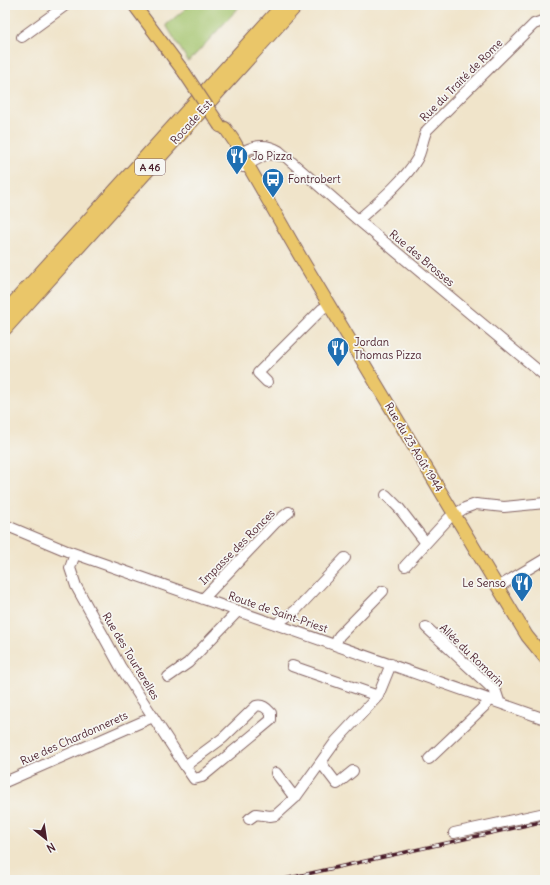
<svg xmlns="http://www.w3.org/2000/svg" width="550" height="885" font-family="Delius,sans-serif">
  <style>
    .green { fill: #a5c56e; stroke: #78724c }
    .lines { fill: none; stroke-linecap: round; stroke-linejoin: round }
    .minor-casing { stroke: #846463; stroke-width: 12 }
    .major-casing { stroke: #846463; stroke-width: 14 }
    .highway-casing { stroke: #846463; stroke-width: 16 }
    .minor { stroke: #fff; stroke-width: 10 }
    .major { stroke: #eac669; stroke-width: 12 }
    .highway { stroke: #eac669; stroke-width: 14 }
    .rail-casing { stroke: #4a1f2b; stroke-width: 3.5 }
    .rail { stroke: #f6f6f2; stroke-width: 2; stroke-dasharray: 6; stroke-linecap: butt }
    .major-bridge-casing { stroke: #846463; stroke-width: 14; stroke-linecap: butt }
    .major-bridge { stroke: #eac669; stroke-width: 12 }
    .labels { text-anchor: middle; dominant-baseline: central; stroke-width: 3.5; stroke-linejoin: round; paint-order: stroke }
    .shield { fill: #f6f6f2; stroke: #7e6067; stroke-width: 1 }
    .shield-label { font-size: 10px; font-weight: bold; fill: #4a1f2b }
    .street-label { font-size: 11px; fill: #4a1f2b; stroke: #f6f6f2 }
    .poi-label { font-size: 11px; fill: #4a1f2b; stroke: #f6f6f2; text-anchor: start }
  </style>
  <rect width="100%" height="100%" fill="#f6f6f2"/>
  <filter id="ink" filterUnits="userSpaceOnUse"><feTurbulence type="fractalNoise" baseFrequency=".025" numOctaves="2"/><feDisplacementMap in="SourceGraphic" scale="8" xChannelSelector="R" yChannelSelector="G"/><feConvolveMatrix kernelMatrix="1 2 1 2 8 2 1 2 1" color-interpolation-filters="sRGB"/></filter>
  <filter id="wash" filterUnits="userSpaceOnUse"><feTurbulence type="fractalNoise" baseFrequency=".012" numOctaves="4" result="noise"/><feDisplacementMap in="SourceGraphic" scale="16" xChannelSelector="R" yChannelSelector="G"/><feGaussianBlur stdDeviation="0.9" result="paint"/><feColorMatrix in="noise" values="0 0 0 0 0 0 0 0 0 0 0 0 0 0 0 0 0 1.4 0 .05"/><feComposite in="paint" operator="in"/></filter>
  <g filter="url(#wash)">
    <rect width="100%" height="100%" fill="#f0e4ca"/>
    <!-- green -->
    <path class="green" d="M 190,5 L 241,5 L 195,55 L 188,61 L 166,25 Z"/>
  </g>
  <g filter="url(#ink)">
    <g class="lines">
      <!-- minor casing -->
      <g class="minor-casing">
        <path id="minor" d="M 22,37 L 66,5
          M 237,155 C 252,146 264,142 279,151 L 358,220 L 545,376
          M 243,167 L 267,154 L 282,156
          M 358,220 C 375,205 406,179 417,159 C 422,151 422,139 427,130 L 534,24 L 545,20
          M 267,382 L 258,373 L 322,309 L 329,305
          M 386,495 L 399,508 L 426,543
          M 5,525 L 67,551 L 545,719
          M 75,554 L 70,568 L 76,586 L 120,666 L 185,766 L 194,779 L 202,777 L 271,720 L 271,713 C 267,709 263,704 256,706 L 223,738 L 185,766
          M 405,566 L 449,518 L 465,508 L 476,504 L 504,507 L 545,503
          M 498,587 L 545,559
          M 203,599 L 275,523 L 289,512
          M 278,625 L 280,621 L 295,611 L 345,558
          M 426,627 L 496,692 L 499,701
          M 335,645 L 339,636 L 383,591
          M 292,666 L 378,696
          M 168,677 L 188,663 L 238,611
          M 429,759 L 492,699
          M 321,763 L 337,784 L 353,771
          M 276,773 L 295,798
          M 5,782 L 153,717
          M 249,819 L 256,814 L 270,816 L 276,815 L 295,798 L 336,741 L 378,696 L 391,664
          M 454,833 L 545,813"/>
      </g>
      <!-- major casing -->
      <g class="major-casing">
        <path id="major" d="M 134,5 L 184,72
          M 220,126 L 225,128 L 234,141 L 301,258 L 527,636 L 545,658"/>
      </g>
      <!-- highway casing -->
      <g class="highway-casing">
        <path id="highway" d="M 5,313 L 279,10
          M 5,328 L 296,5"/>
      </g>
      <!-- minor -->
      <use href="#minor" class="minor"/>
      <!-- major -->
      <use href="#major" class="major"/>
      <!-- highway -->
      <use href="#highway" class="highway"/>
      <!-- rail casing -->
      <g class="rail-casing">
        <path id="rail" d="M 280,880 L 545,821"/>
      </g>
      <!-- rail -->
      <use href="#rail" class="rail"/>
      <!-- major-bridge casing -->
      <g class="major-bridge-casing">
        <path id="major-bridge" d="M 184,72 L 220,126"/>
      </g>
      <!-- major-bridge -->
      <use href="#major-bridge" class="major-bridge"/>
    </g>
  </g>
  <!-- icons -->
  <defs>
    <g id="restaurant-pin" transform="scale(1.15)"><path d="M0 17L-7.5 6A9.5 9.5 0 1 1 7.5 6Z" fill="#1f6fb2" stroke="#f6f6f2"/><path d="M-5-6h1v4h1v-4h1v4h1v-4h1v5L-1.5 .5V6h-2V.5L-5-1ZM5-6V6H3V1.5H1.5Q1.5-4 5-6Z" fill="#fff"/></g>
    <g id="bus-pin" transform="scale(1.15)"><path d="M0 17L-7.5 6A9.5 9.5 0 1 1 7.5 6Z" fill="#1f6fb2" stroke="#f6f6f2"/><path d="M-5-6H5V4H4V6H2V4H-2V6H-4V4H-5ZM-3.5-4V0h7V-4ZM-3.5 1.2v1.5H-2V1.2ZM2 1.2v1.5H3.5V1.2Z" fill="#fff"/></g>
  </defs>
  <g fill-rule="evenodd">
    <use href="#restaurant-pin" x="237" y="156"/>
    <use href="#bus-pin" x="273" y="179"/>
    <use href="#restaurant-pin" x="338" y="348"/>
    <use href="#restaurant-pin" x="522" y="583"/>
  </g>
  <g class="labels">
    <!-- shield labels -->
    <rect class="shield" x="135" y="159" width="30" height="16" rx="3"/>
    <g class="shield-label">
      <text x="150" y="167">A 46</text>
    </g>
    <!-- street labels -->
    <g class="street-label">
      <text transform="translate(461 80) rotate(-45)">Rue du Traité de Rome</text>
      <text transform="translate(191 122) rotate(-48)">Rocade Est</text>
      <text transform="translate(422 258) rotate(40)">Rue des Brosses</text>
      <text transform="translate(414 447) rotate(59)">Rue du 23 Août 1944</text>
      <text transform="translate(237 547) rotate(-45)">Impasse des Ronces</text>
      <text transform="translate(278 612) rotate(19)">Route de Saint-Priest</text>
      <text transform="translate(472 655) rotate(44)">Allée du Romarin</text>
      <text transform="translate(131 656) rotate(59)">Rue des Tourterelles</text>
      <text transform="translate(74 738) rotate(-24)">Rue des Chardonnerets</text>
    </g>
    <!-- poi labels -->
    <g class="poi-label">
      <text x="252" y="156">Jo Pizza</text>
      <text x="288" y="179">Fontrobert</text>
      <text x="354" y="342">Jordan<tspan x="354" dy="13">Thomas Pizza</tspan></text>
      <text x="506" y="583" text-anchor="end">Le Senso</text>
    </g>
  </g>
  <!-- margin -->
  <rect width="550" height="885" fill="none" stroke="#f6f6f2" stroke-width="20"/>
  <!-- north arrow -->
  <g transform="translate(46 839) rotate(150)" stroke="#f6f6f2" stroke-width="3" paint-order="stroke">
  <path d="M0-3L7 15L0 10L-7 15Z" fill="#4a1f2b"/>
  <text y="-6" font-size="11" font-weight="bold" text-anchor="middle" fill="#4a1f2b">N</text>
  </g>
</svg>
